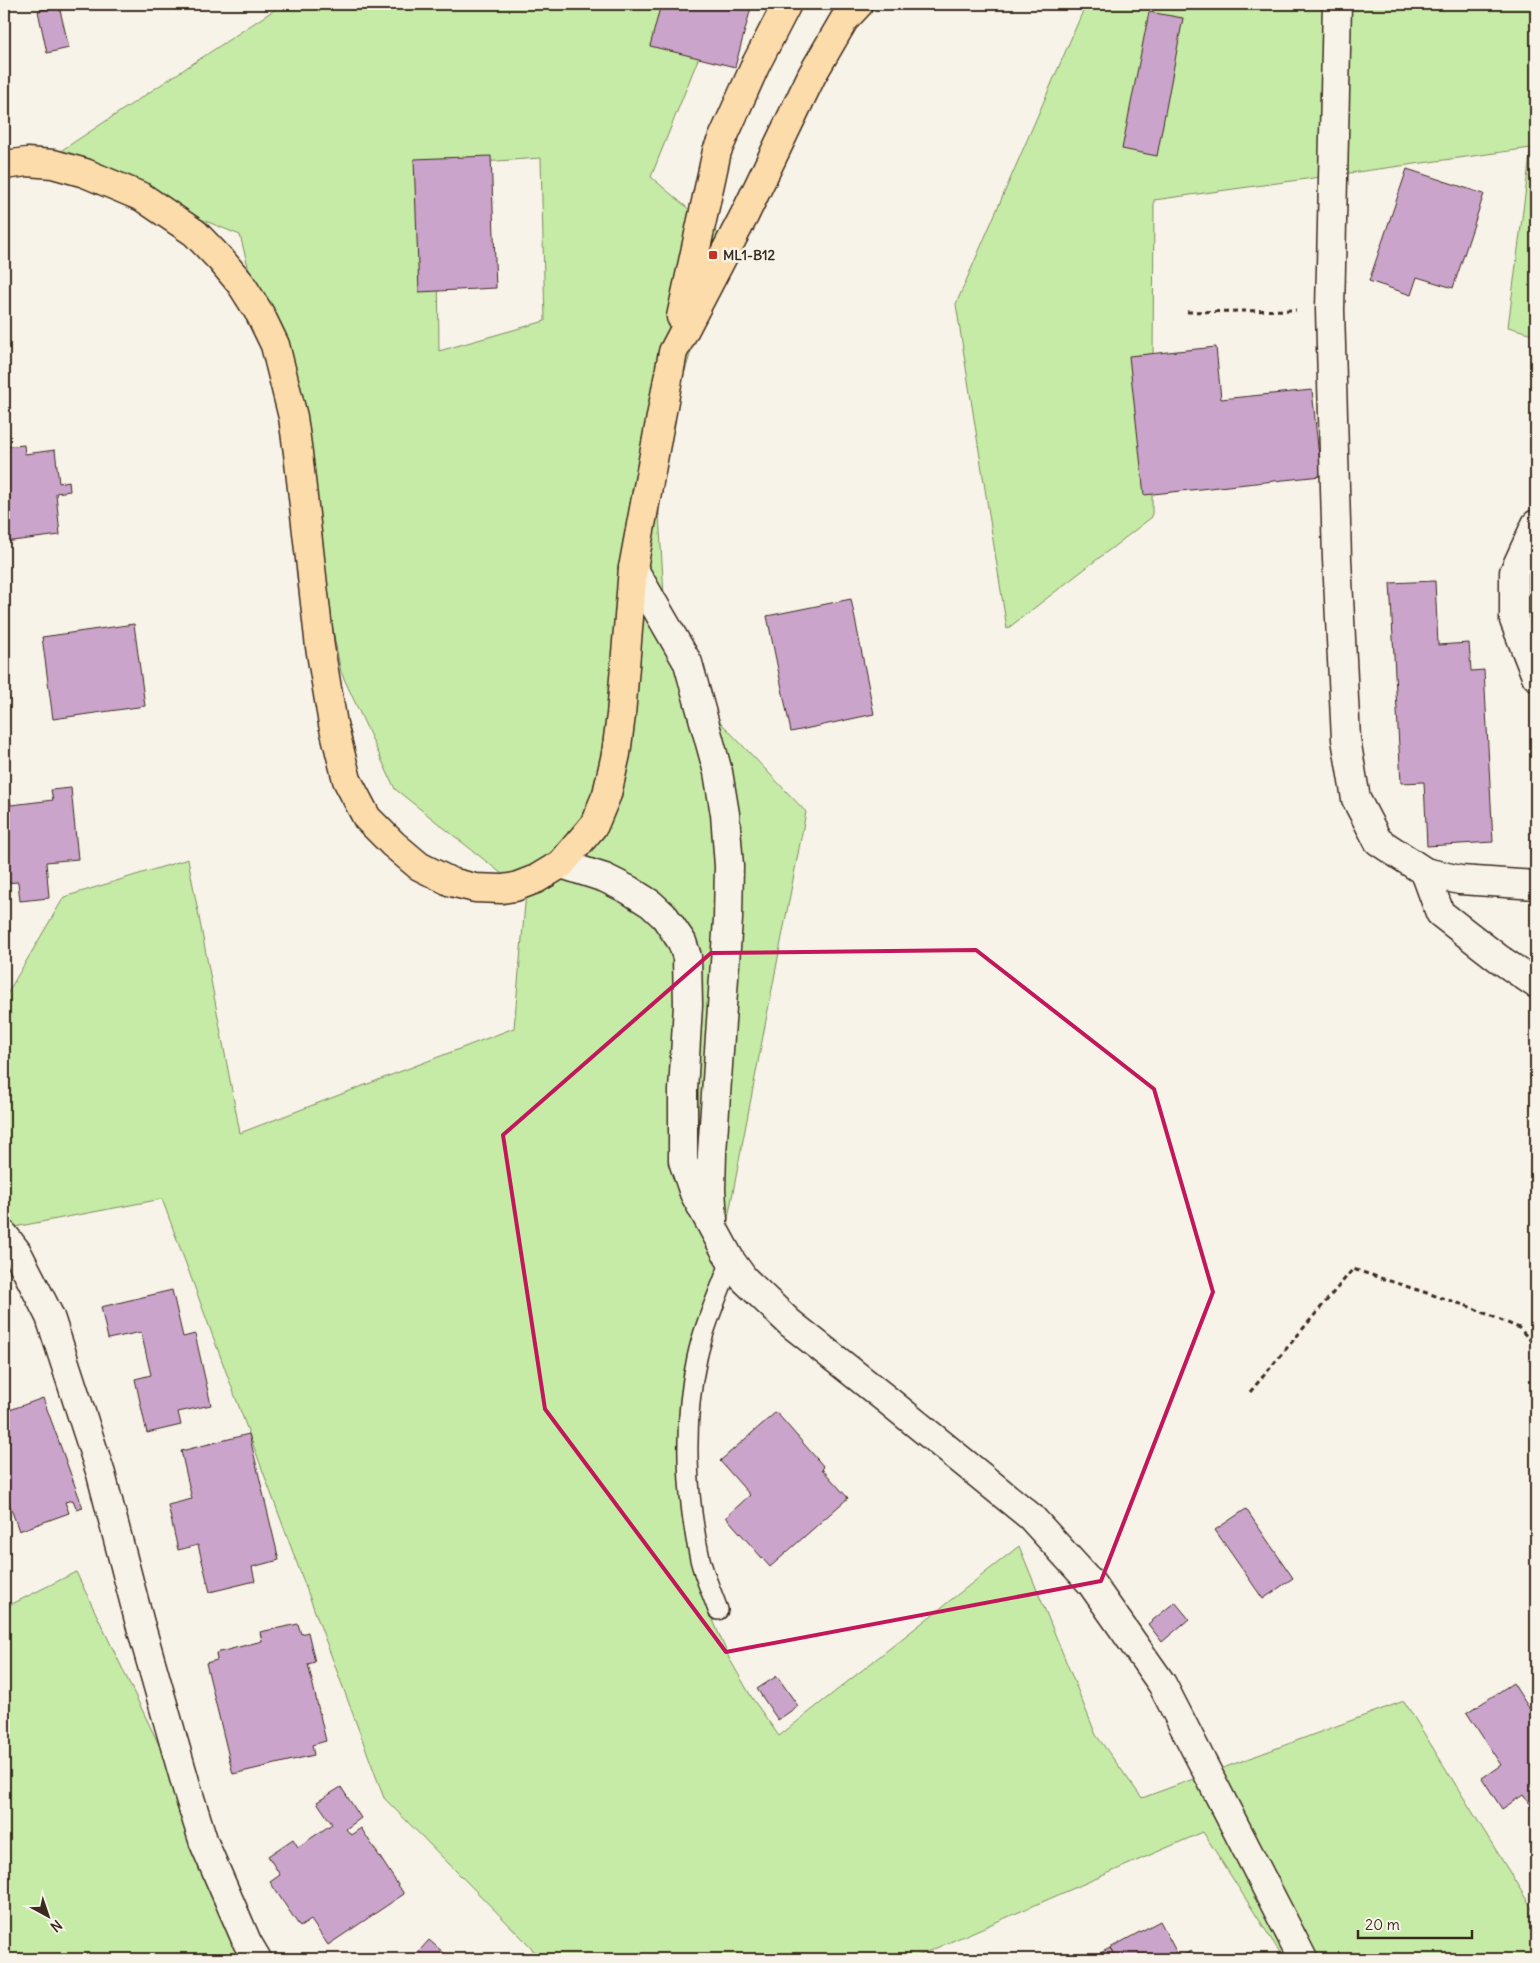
<svg xmlns="http://www.w3.org/2000/svg" width="1540" height="1963" font-family="Delius,sans-serif">
  <style>
    .green { fill: #c5eba6; stroke: #808a62; fill-rule: evenodd }
    .building { fill: #cba4cc; stroke: #3b2a1e }
    .lines { fill: none; stroke-linecap: round; stroke-linejoin: round }
    .lane-casing { stroke: #3b2a1e; stroke-width: 22 }
    .street-casing { stroke: #3b2a1e; stroke-width: 31 }
    .secondary-casing { stroke: #3b2a1e; stroke-width: 31 }
    .highway-casing { stroke: #3b2a1e; stroke-width: 31 }
    .path { stroke: #3b2a1e; stroke-width: 3; stroke-dasharray: 5 4; stroke-linecap: butt }
    .lane { stroke: #f7f3e8; stroke-width: 19 }
    .street { stroke: #f7f3e8; stroke-width: 28 }
    .secondary { stroke: #f7f3e8; stroke-width: 28 }
    .highway { stroke: #fddcac; stroke-width: 28 }
    .marked { fill: none; stroke: #c2185b; stroke-width: 4; stroke-linejoin: round }
    .poi-dot { fill: #c8321e; stroke: #f7f3e8; stroke-width: 2 }
    .labels { text-anchor: middle; dominant-baseline: central; stroke-width: 5; stroke-linejoin: round; paint-order: stroke }
    .poi-label { font-size: 14px; font-weight: bold; fill: #3b2a1e; stroke: #f7f3e8; text-anchor: start }
  </style>
  <rect width="100%" height="100%" fill="#f7f3e8"/>
  <filter id="ink" filterUnits="userSpaceOnUse"><feTurbulence type="fractalNoise" baseFrequency=".02" numOctaves="2"/><feDisplacementMap in="SourceGraphic" scale="10" xChannelSelector="R" yChannelSelector="G"/><feConvolveMatrix kernelMatrix="1 2 1 2 8 2 1 2 1" color-interpolation-filters="sRGB"/></filter>
  <g filter="url(#ink)">
    <!-- green -->
    <path class="green" d="M 283,4 L 720,4 L 651,177 L 725,240 L 656,466 L 666,627 L 685,685 L 806,812 L 716,1281 L 688,1378 L 711,1615 L 729,1658 L 752,1698 L 779,1736 L 1019,1546 L 1096,1735 L 1142,1798 L 1404,1701 L 1536,1915 L 1536,1959 L 1284,1959 L 1203,1832 L 911,1959 L 538,1959 L 531,1947 L 384,1798 L 162,1199 L 4,1229 L 4,999 L 64,897 L 188,859 L 240,1133 L 514,1028 L 526,893 L 395,789 L 341,672 L 308,501 L 240,235 L 50,158 ZM 541,158 L 545,321 L 439,351 L 437,165 Z
      M 1086,4 L 1536,4 L 1536,335 L 1508,327 L 1531,148 L 1154,200 L 1152,517 L 1007,629 L 956,304 Z
      M 76,1572 L 197,1824 L 257,1959 L 4,1959 L 4,1608 Z"/>
    <!-- building -->
    <path class="building" d="M 661,4 L 752,4 L 735,67 L 650,46 Z
      M 59,6 L 69,48 L 47,53 L 38,11 Z
      M 1149,12 L 1183,18 L 1157,156 L 1122,149 Z
      M 491,156 L 496,288 L 419,292 L 414,159 Z
      M 1407,169 L 1484,194 L 1453,288 L 1417,277 L 1411,295 L 1369,281 Z
      M 1216,347 L 1221,399 L 1312,390 L 1321,476 L 1144,495 L 1129,356 Z
      M 24,445 L 25,454 L 55,450 L 59,483 L 69,481 L 70,491 L 56,493 L 60,535 L 4,542 L 4,447 Z
      M 1435,581 L 1438,645 L 1469,643 L 1471,671 L 1484,670 L 1493,842 L 1427,846 L 1424,782 L 1401,783 L 1390,583 Z
      M 851,599 L 874,714 L 791,732 L 767,616 Z
      M 134,624 L 145,706 L 53,719 L 42,637 Z
      M 71,788 L 78,859 L 46,862 L 49,898 L 20,901 L 18,882 L 4,883 L 4,799 L 10,798 L 11,805 L 53,800 L 51,790 Z
      M 172,1290 L 183,1337 L 195,1334 L 211,1405 L 178,1412 L 181,1425 L 147,1433 L 135,1379 L 151,1375 L 141,1332 L 108,1339 L 101,1307 Z
      M 43,1398 L 83,1508 L 77,1510 L 73,1500 L 65,1502 L 69,1513 L 19,1531 L 4,1489 L 4,1412 Z
      M 776,1412 L 824,1467 L 822,1469 L 848,1498 L 770,1567 L 726,1517 L 750,1495 L 720,1461 Z
      M 249,1434 L 279,1560 L 252,1567 L 255,1581 L 210,1592 L 198,1545 L 178,1550 L 168,1505 L 192,1499 L 181,1451 Z
      M 1246,1509 L 1293,1578 L 1263,1599 L 1215,1530 Z
      M 1175,1602 L 1189,1619 L 1162,1642 L 1148,1624 Z
      M 298,1624 L 301,1634 L 308,1632 L 315,1662 L 308,1664 L 326,1741 L 312,1745 L 314,1755 L 233,1774 L 206,1663 L 217,1660 L 216,1653 L 262,1641 L 260,1632 Z
      M 777,1676 L 798,1706 L 778,1720 L 757,1689 Z
      M 1513,1683 L 1536,1719 L 1536,1814 L 1523,1795 L 1502,1809 L 1482,1778 L 1501,1765 L 1467,1713 Z
      M 341,1787 L 361,1818 L 346,1829 L 351,1835 L 361,1828 L 404,1894 L 328,1945 L 311,1920 L 300,1927 L 270,1882 L 280,1875 L 268,1856 L 293,1839 L 298,1847 L 332,1824 L 317,1802 Z
      M 1160,1921 L 1179,1957 L 1192,1951 L 1197,1959 L 1117,1959 L 1110,1948 Z
      M 429,1940 L 451,1959 L 412,1959 Z
      M 1110,1948 L 1117,1959 L 1089,1959 Z"/>
    <g class="lines">
      <!-- lane casing -->
      <g class="lane-casing">
        <path id="lane" d="M 718,1610 C 712,1593 704,1576 700,1559 C 686,1496 683,1421 697,1358 C 704,1325 719,1293 731,1261"/>
      </g>
      <!-- street casing -->
      <g class="street-casing">
        <path id="street" d="M 1536,524 L 1514,572 L 1514,620 L 1536,676
          M 1425,872 L 1440,913 L 1498,958 L 1536,984
          M 4,1235 L 17,1252 L 50,1317 L 101,1474 L 139,1620 L 188,1792 L 204,1843 L 247,1942 L 257,1959"/>
      </g>
      <!-- secondary casing -->
      <g class="secondary-casing">
        <path id="secondary" d="M 1337,4 L 1330,310 L 1337,559 L 1346,739 L 1356,799 L 1378,841 L 1425,872 L 1460,880 L 1536,885
          M 633,568 L 688,663 L 718,772 L 725,814 L 729,866 L 728,919 L 712,1153 L 711,1189 L 713,1220
          M 561,864 L 605,878 L 629,890 L 651,904 L 665,917 L 682,942 L 687,957 L 688,1005 L 683,1091 L 683,1161 L 694,1193 L 731,1261 L 744,1279 L 790,1323 L 886,1399 L 1031,1517 L 1091,1583 L 1162,1684 L 1303,1959"/>
      </g>
      <!-- highway casing -->
      <g class="highway-casing">
        <path id="highway" d="M 4,165 L 27,162 L 53,164 L 85,173 L 142,197 L 195,233 L 221,260 L 241,284 L 260,314 L 275,345 L 293,417 L 298,453 L 320,647 L 333,724 L 347,780 L 367,818 L 393,844 L 419,866 L 451,882 L 475,888 L 502,889 L 515,887 L 536,879 L 561,864 L 594,825 L 607,794 L 616,754 L 621,715 L 633,568 L 673,352 L 745,214 L 812,75 L 844,20 L 859,4
          M 681,317 L 717,151 L 756,64 L 787,4"/>
      </g>
      <!-- path -->
      <path class="path" d="M 1187,312 L 1296,310
        M 1250,1392 L 1353,1269 L 1473,1308 L 1519,1328 L 1536,1346"/>
      <!-- lane -->
      <use href="#lane" class="lane"/>
      <!-- street -->
      <use href="#street" class="street"/>
      <!-- secondary -->
      <use href="#secondary" class="secondary"/>
      <!-- highway -->
      <use href="#highway" class="highway"/>
    </g>
  </g>
  <!-- marked area -->
  <path class="marked" d="M 976,950 L 1154,1089 L 1213,1292 L 1101,1581 L 726,1652 L 545,1409 L 503,1135 L 711,953 Z"/>
  <!-- markers -->
  <rect class="poi-dot" x="708" y="250" width="10" height="10" rx="2.5"/>
  <g class="labels">
    <!-- poi labels -->
    <g class="poi-label">
      <text x="723" y="255">ML1-B12</text>
    </g>
  </g>
  <!-- margin -->
  <rect width="1540" height="1963" fill="none" stroke="#f7f3e8" stroke-width="20"/>
  <rect x="10" y="10" width="1520" height="1943" fill="none" stroke="#3b2a1e" stroke-width="2" filter="url(#ink)"/>
  <!-- north arrow -->
  <g transform="translate(48 1916) rotate(140)" stroke="#f7f3e8" stroke-width="4" paint-order="stroke">
  <path d="M0-4L9 19L0 12L-9 19Z" fill="#3b2a1e"/>
  <text y="-8" font-size="14" font-weight="bold" text-anchor="middle" fill="#3b2a1e">N</text>
  </g>
  <!-- scale -->
  <path d="M1358 1930v8h114v-8" fill="none" stroke="#3b2a1e" stroke-width="2.5"/>
  <text x="1365" y="1930" font-size="15" fill="#3b2a1e" stroke="#f7f3e8" stroke-width="4" paint-order="stroke">20 m</text>
</svg>
